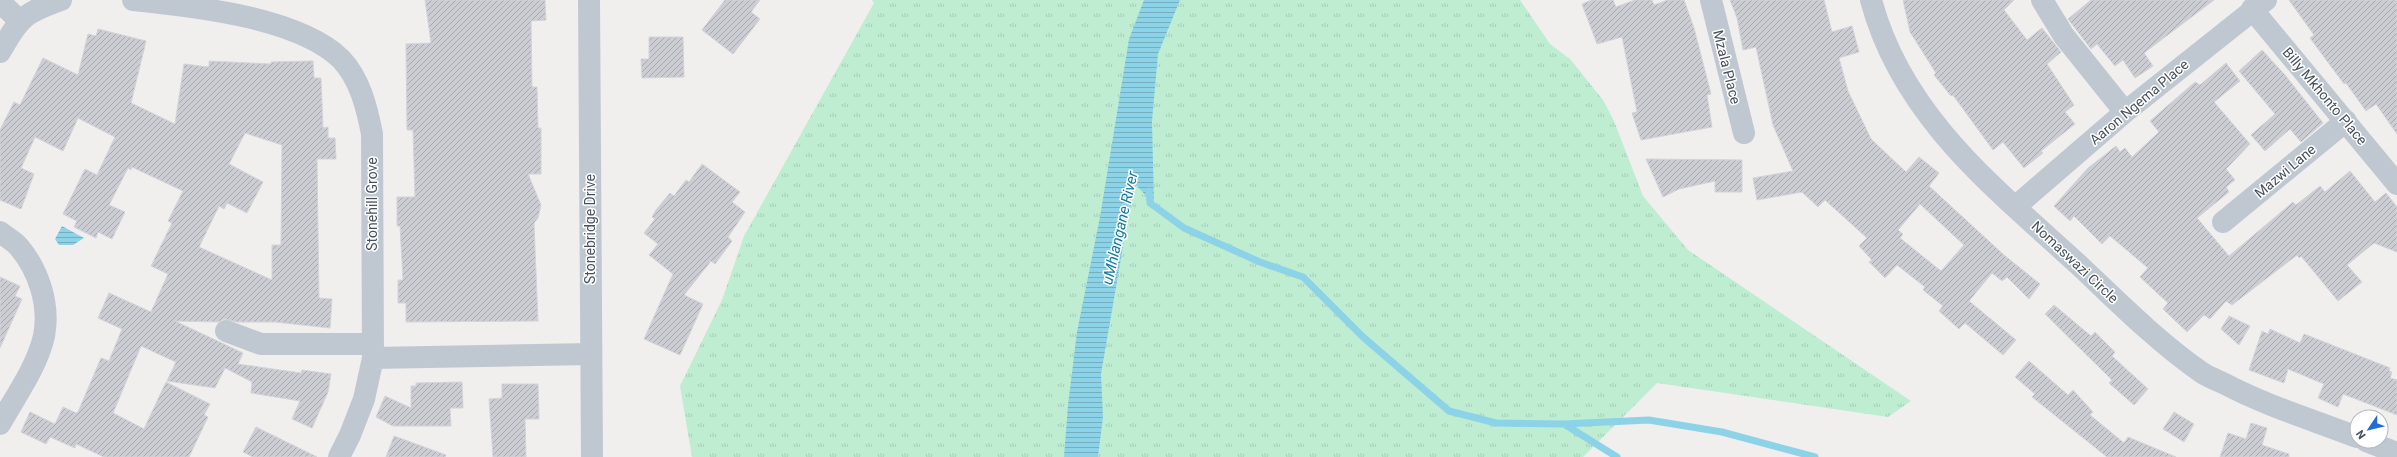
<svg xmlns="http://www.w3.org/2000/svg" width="2397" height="457" font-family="Roboto,sans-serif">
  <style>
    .grass { fill: url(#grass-tufts) }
    .water { fill: url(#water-rules) }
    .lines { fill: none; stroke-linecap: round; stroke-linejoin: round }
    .stream { stroke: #8dd3e8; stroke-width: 7 }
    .building { fill: url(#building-hatch); stroke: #d2d4da; fill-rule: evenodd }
    .minor { stroke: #bfc8d0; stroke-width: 22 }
    .labels { text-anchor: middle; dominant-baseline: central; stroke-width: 3; stroke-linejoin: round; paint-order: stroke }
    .street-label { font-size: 14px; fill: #47515b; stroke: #fff }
    .water-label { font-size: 15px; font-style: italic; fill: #117b9d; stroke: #fff }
  </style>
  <defs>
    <pattern id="grass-tufts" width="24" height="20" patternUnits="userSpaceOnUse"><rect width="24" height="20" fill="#beedd2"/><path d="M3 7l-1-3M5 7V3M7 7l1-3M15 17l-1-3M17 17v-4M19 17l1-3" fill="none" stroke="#a5cdb7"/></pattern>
    <pattern id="water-rules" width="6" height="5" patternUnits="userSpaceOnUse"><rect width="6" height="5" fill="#8dd3e8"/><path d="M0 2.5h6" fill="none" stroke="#75aebf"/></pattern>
    <pattern id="building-hatch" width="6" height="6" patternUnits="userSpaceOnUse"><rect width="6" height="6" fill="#cbcdd3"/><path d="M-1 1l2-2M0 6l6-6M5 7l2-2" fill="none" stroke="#a7a9ae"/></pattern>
  </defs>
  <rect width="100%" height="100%" fill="#f1eeee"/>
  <!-- grass -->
  <path class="grass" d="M 872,0 L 1520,0 L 1550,44 L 1570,59 L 1603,100 L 1614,121 L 1643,196 L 1688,250 L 1911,401 L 1888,417 L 1657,383 L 1583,457 L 692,457 L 680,386 L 722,300 L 744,236 L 874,3 Z"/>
  <!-- water -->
  <path class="water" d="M 1144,0 L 1180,0 L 1158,54 L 1152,121 L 1154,204 L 1134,183 L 1101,374 L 1103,417 L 1098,457 L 1064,457 L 1068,405 L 1077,332 L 1100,217 L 1129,39 Z
    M 62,226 L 84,238 L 73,245 L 59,245 L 55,239 Z"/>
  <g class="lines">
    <!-- stream -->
    <path class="stream" d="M 1149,191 L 1150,203 L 1184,228 L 1260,262 L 1303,277 L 1363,337 L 1449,411 L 1496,423 L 1564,424 L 1617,457
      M 1564,424 L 1649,420 L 1722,432 L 1815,457"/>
  </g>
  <!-- building -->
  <path class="building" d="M 425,0 L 545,0 L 546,20 L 531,21 L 532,87 L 537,87 L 538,128 L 541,128 L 541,174 L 528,174 L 541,205 L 538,218 L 534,223 L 538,321 L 406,322 L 406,303 L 398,303 L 398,280 L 403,280 L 400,226 L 397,226 L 397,197 L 415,197 L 413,130 L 407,130 L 406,44 L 431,43 Z
    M 725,0 L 760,0 L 751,12 L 760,19 L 733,54 L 702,30 Z
    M 1592,0 L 1613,0 L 1616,7 L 1635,0 L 1652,0 L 1654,5 L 1668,0 L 1684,0 L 1694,28 L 1711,94 L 1707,95 L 1712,127 L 1641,140 L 1632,113 L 1637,112 L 1622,37 L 1597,44 L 1582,4 Z
    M 1730,0 L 1824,0 L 1832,32 L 1852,26 L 1859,52 L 1839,58 L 1848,91 L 1871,139 L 1906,172 L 1919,157 L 1939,173 L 1929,186 L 2004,255 L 2040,284 L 2029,299 L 2007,277 L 2002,281 L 1992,273 L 1969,301 L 2016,340 L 2003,355 L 1965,323 L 1959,329 L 1939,311 L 1943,306 L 1923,290 L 1925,287 L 1897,265 L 1885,278 L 1869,262 L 1872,260 L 1859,246 L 1867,238 L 1825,200 L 1818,207 L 1802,192 L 1757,200 L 1753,178 L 1793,171 L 1773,125 L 1756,47 L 1743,50 L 1737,18 ZM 1920,204 L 1964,245 L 1941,271 L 1900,238 L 1903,234 L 1898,230 Z
    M 1903,0 L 2014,0 L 2004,10 L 2027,40 L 2042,28 L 2061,52 L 2047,64 L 2074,105 L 2065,112 L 2075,124 L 2041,151 L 2043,153 L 2024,168 L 2003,142 L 1993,150 L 1953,95 L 1951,96 L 1934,75 L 1936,73 L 1910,32 Z
    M 2091,0 L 2214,0 L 2144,53 L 2153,66 L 2135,78 L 2123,60 L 2115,66 L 2097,44 L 2091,49 L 2068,19 Z
    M 2289,0 L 2397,0 L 2397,134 L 2376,104 L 2366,111 L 2346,83 L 2344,84 L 2310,38 L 2314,35 Z
    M 98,29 L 146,41 L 131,103 L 175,124 L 184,64 L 209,67 L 209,61 L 271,64 L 271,62 L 313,61 L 314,78 L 321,78 L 323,128 L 328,127 L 328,138 L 335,138 L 336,159 L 317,159 L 319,298 L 332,299 L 330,328 L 275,322 L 237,322 L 224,319 L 218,322 L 175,321 L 243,353 L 238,364 L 301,373 L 302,370 L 331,374 L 328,392 L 312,428 L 292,419 L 300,401 L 251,393 L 252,382 L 225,368 L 215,388 L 167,381 L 176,362 L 141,346 L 113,413 L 144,429 L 166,382 L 210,404 L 204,415 L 208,417 L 189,457 L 104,457 L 76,444 L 75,448 L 50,437 L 46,444 L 21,432 L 30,412 L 55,424 L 63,407 L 76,413 L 78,412 L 101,358 L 109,361 L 122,329 L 98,318 L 109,293 L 151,312 L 168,274 L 151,266 L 172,223 L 168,221 L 183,191 L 132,167 L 131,170 L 128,168 L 109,205 L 125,212 L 112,239 L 98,232 L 96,238 L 74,227 L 77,221 L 63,214 L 85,169 L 97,175 L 115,137 L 78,118 L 63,151 L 35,137 L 21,168 L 34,174 L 21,209 L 0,200 L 0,130 L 14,102 L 20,105 L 43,58 L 78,75 L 88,34 L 96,36 ZM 245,133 L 282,145 L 281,245 L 272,245 L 272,280 L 199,247 L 219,206 L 224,209 L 227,203 L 247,213 L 263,182 L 229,164 Z
    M 649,37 L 683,37 L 684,77 L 642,78 L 641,59 L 649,59 Z
    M 2262,50 L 2285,75 L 2323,123 L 2301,142 L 2290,129 L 2265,151 L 2251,135 L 2275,114 L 2239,71 Z
    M 2226,63 L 2240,81 L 2214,102 L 2250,144 L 2226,169 L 2235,180 L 2226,187 L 2229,192 L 2197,218 L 2229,256 L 2293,202 L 2296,205 L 2320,186 L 2325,192 L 2350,171 L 2375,202 L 2386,193 L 2397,207 L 2397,252 L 2374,243 L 2347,265 L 2362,282 L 2338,301 L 2301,256 L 2299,258 L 2297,255 L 2232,305 L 2226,301 L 2210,319 L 2204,315 L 2187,332 L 2163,309 L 2168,303 L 2140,277 L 2148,268 L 2110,236 L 2102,244 L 2074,216 L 2070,221 L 2054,206 L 2088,168 L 2116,146 L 2120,152 L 2125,148 L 2132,157 L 2159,132 L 2150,121 L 2195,82 L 2200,85 Z
    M 1646,159 L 1742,160 L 1742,192 L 1715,192 L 1715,181 L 1679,189 L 1663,197 Z
    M 702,164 L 740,192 L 732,202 L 745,212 L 728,237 L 732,241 L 715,264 L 711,261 L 684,295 L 703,304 L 680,355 L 644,339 L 673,274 L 649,255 L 658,244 L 644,233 L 655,219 L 652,217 L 656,210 L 670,193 L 674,196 L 686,180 L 689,182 Z
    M 0,277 L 20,286 L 15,296 L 22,299 L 0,348 Z
    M 2054,305 L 2091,336 L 2095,332 L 2115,352 L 2112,356 L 2148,389 L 2134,405 L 2109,383 L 2112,380 L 2045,314 Z
    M 2229,316 L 2250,326 L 2239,345 L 2221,329 Z
    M 2270,329 L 2300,343 L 2304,334 L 2390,368 L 2389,371 L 2392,372 L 2390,378 L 2397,380 L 2397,415 L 2343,394 L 2338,407 L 2318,398 L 2324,384 L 2288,369 L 2284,383 L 2249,370 L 2262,331 L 2268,334 Z
    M 2029,361 L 2068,395 L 2073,390 L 2093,412 L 2090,415 L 2124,443 L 2128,437 L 2176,457 L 2107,457 L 2032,397 L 2035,394 L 2015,377 Z
    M 462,382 L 463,408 L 450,408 L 451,426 L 393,426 L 376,417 L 385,396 L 411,408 L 411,386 L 416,386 L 416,383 Z
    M 502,384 L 538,384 L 539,419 L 525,419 L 526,457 L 493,457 L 489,399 L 502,398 Z
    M 2174,412 L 2194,424 L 2184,442 L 2163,429 Z
    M 2251,423 L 2267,428 L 2262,445 L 2289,454 L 2289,457 L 2220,457 L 2228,433 L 2246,439 Z
    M 256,427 L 317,457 L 253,457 L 243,452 Z
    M 394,436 L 446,455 L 445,457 L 386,457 Z"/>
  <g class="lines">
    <!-- minor -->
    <path class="minor" d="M 133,0 C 191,6 298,17 341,59 C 360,79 367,108 372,134 L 373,358 L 364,399 L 350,435 L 339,457
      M 589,0 L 592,457
      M 1711,0 L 1744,133
      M 1871,0 C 1902,117 1996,189 2081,267 C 2119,303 2158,342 2201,372 C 2208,377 2217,380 2225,384 C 2267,406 2313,420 2357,437
      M 2042,0 L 2064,36 L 2125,112
      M 0,2 L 19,20
      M 2252,9 L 2397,184
      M 0,52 C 21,17 22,14 61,0
      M 2015,207 L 2125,112 L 2266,0
      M 2223,222 L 2346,121
      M 0,232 C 6,237 14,241 19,247 C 39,271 50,305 44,336 C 37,367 15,397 0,424
      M 226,331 L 261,344 L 373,344
      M 373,358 L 591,354
      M 2366,441 L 2397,453"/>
  </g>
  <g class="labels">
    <!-- street labels -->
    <g class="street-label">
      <text transform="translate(1727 67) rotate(76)">Mzala Place</text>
      <text transform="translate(2325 96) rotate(50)">Billy Mkhonto Place</text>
      <text transform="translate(2139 102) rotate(-40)">Aaron Ngema Place</text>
      <text transform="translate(2285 171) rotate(-40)">Mazwi Lane</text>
      <text transform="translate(372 204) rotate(-90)">Stonehill Grove</text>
      <text transform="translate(590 229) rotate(-90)">Stonebridge Drive</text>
      <text transform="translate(2075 262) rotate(43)">Nomaswazi Circle</text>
    </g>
    <!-- water labels -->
    <g class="water-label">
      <text transform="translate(1120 228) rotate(-77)">uMhlangane River</text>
    </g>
  </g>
  <!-- north arrow -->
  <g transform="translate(2369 429) rotate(235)"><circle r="19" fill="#ffffff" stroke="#b5b9bd"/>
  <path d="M0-3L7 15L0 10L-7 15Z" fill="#206cd9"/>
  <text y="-6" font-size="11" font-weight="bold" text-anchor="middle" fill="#47515b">N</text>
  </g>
</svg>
